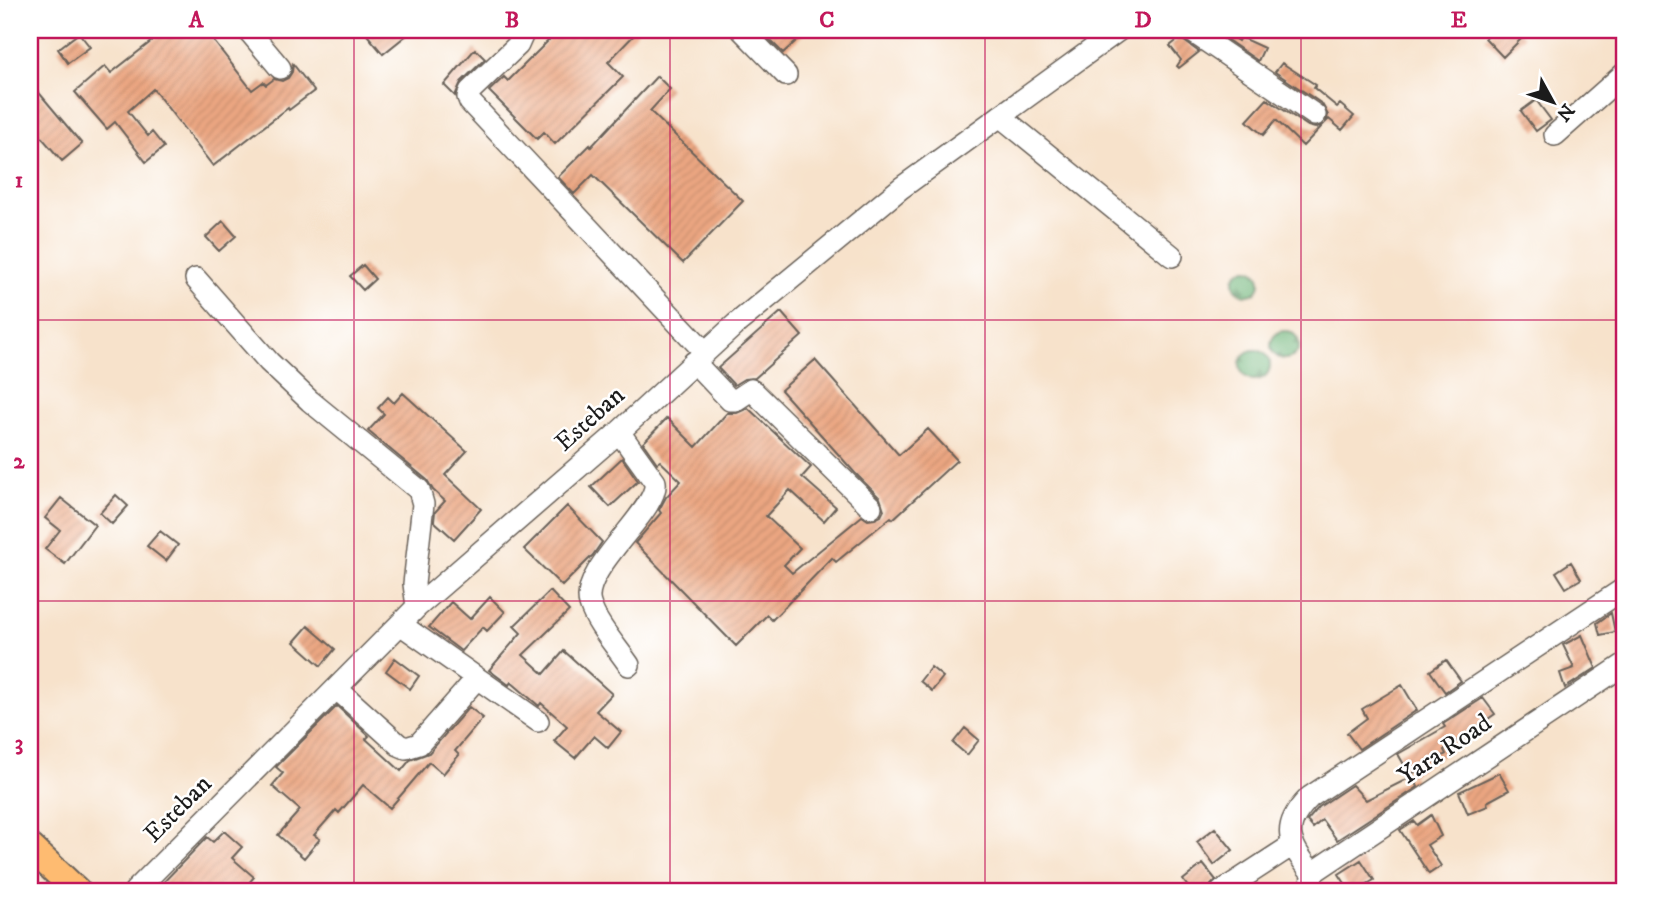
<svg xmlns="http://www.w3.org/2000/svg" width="1655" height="921" font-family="'IM FELL DW Pica',serif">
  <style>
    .forest { fill: url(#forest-firs); stroke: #47694b; stroke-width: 2 }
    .building { fill: url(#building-hatch) }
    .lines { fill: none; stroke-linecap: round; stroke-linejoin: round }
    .minor-casing { stroke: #696159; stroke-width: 24 }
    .major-casing { stroke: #696159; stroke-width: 30 }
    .minor { stroke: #fff; stroke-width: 21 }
    .major { stroke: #febb71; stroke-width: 26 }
    .grid { fill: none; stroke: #c2185b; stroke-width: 2; stroke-opacity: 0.55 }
    .labels { text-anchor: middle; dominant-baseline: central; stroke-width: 5; stroke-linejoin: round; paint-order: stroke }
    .street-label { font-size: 26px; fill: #1c1c1c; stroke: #fff }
    .neatline { fill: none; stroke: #c2185b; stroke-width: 2.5 }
    .grid-label { font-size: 23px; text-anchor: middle; font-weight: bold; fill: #c2185b }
  </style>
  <defs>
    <pattern id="forest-firs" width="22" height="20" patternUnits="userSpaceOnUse" patternTransform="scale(1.75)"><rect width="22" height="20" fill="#72b67a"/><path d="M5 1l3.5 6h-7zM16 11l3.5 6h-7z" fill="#5d9363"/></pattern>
    <pattern id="building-hatch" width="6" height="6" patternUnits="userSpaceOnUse" patternTransform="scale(1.75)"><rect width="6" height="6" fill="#eba681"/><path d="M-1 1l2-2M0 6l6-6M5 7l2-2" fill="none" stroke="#c98e6f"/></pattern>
  </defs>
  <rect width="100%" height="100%" fill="#fff"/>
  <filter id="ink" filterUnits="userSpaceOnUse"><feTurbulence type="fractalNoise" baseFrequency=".0143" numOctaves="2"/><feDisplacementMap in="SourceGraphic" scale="14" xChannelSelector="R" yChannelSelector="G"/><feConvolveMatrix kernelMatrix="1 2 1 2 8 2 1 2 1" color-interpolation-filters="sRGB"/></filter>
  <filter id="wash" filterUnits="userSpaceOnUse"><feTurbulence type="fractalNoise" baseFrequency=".00686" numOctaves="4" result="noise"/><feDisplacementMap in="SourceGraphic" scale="28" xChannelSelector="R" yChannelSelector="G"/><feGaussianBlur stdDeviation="1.57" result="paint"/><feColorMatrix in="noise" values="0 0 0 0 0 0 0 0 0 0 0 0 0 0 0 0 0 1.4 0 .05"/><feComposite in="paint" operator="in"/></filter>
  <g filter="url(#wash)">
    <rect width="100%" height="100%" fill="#f7e2cb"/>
    <!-- forest -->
    <path class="forest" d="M1234 282a13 13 0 1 1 26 0a13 13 0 1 1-26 0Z
      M1271 345a14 14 0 1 1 28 0a14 14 0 1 1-28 0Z
      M1240 365a15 15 0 1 1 30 0a15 15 0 1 1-30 0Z"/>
    <g id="blocks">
      <!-- building -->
      <path class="building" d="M 166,30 L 205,30 L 252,90 L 263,82 L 266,85 L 274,79 L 282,81 L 288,78 L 292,72 L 293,64 L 314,91 L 289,110 L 288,108 L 213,166 L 153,89 L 128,111 L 148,136 L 152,132 L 164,147 L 146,162 L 115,122 L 107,129 L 75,92 L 105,66 L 111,73 Z
        M 363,30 L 413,30 L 383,54 Z
        M 559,30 L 639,30 L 608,62 L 623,77 L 555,144 L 544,132 L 537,139 L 489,91 L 504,77 L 508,81 Z
        M 760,30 L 808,30 L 783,53 Z
        M 1213,30 L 1227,30 L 1224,32 L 1238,41 L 1240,37 L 1264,48 L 1258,61 Z
        M 1494,30 L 1518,30 L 1524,36 L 1503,57 L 1485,38 Z
        M 79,33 L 90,47 L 68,63 L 58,49 Z
        M 1180,38 L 1199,52 L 1179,68 L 1177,66 L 1181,60 L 1170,46 Z
        M 475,49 L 485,59 L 461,82 L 455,96 L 444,85 Z
        M 1282,63 L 1316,85 L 1314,88 L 1337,107 L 1340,104 L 1354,116 L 1342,130 L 1329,119 L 1326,122 L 1328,115 L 1322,104 L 1275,72 Z
        M 657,76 L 670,89 L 650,111 L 743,201 L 683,263 L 593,175 L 574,194 L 558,177 L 590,145 L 591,147 Z
        M 30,82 L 82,144 L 62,161 L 30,124 Z
        M 1267,99 L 1308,126 L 1315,128 L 1324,124 L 1303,146 L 1276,120 L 1263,135 L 1247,121 Z
        M 1536,100 L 1551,120 L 1536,131 L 1521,111 Z
        M 223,221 L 236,236 L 219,251 L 206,237 Z
        M 363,265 L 375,279 L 363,290 L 350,276 Z
        M 781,312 L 802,336 L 755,378 L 744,379 L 734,385 L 718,368 Z
        M 815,360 L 899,455 L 928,429 L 957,460 L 893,519 L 891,517 L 836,562 L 832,558 L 772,620 L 767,615 L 736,646 L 635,543 L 661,513 L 659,510 L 666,497 L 681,481 L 660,461 L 657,463 L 643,443 L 667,418 L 696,447 L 727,413 L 737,413 L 748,408 L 811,467 L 802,477 L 836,507 L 824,521 L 790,490 L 766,516 L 800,548 L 784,565 L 792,573 L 862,516 L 868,520 L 875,519 L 881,516 L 884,510 L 880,498 L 855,473 L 781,390 Z
        M 403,393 L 467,451 L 445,475 L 481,509 L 454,539 L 434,521 L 435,512 L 445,501 L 433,490 L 427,480 L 368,431 L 384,414 L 378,408 L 388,397 L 394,403 Z
        M 622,458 L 638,481 L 610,507 L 591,487 Z
        M 116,495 L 128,506 L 112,524 L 100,513 Z
        M 61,498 L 95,525 L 65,564 L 45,549 L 60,530 L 45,518 Z
        M 567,506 L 602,542 L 593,555 L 562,586 L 524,549 Z
        M 160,531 L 178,545 L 166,561 L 147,546 Z
        M 1571,562 L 1581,579 L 1566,588 L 1556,572 Z
        M 550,591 L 569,611 L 523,655 L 544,674 L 564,651 L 612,694 L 596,711 L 621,732 L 608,748 L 594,736 L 575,758 L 554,741 L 567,726 L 541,703 L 539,706 L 511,682 L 509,685 L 489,670 L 521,633 L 514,626 Z
        M 490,597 L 505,612 L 487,631 L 483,627 L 461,651 L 429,627 L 451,602 L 470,619 Z
        M 1611,613 L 1615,632 L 1600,635 L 1597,623 Z
        M 308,626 L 335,649 L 321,666 L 294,642 Z
        M 1582,635 L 1596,668 L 1565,688 L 1560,673 L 1574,668 L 1563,645 Z
        M 395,658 L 419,676 L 410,689 L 386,671 Z
        M 1446,660 L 1461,681 L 1445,692 L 1430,671 Z
        M 931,667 L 943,677 L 932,691 L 920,681 Z
        M 1402,685 L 1417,710 L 1359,749 L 1347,733 L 1367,718 L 1362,709 Z
        M 1483,698 L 1495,714 L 1444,750 L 1446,754 L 1410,775 L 1398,754 L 1445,727 L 1443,724 Z
        M 337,706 L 369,736 L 366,739 L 401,771 L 410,760 L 429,753 L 469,707 L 483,718 L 455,751 L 459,755 L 443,774 L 429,762 L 390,808 L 363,785 L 339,813 L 336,810 L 314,835 L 320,839 L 304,858 L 278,835 L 300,810 L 272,786 L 283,773 L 276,767 Z
        M 965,728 L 979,740 L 967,755 L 953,743 Z
        M 1499,773 L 1509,790 L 1487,802 L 1488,806 L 1468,814 L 1459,792 Z
        M 1413,776 L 1418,787 L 1337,840 L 1322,820 L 1313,828 L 1307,821 L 1319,807 L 1352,785 L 1366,800 Z
        M 1431,815 L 1441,836 L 1427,845 L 1441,866 L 1429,874 L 1400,830 L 1414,821 L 1417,825 Z
        M 1215,828 L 1233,850 L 1214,865 L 1197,842 Z
        M 224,831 L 242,847 L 232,858 L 254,877 L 242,891 L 155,891 L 207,837 L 213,842 Z
        M 1361,860 L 1374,880 L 1355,891 L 1350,891 L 1339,874 Z
        M 1203,864 L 1216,880 L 1211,885 L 1209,891 L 1191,891 L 1183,880 Z"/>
    </g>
  </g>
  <g filter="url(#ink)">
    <use href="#blocks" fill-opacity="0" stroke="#696159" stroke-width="2"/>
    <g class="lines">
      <!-- minor casing -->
      <g class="minor-casing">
        <path id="minor" d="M 248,30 L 280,68
          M 519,30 L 522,36 L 518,45 L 470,91 L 468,97 L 470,102 L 705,352
          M 742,30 L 786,75
          M 1190,30 L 1315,115
          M 1000,116 L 1172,256
          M 1555,135 L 1625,73
          M 196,279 L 269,362 L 310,401 L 419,490 L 423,504 L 414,584 L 417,607
          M 694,362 L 730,400 L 736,400 L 751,390 L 754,392 L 871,507
          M 619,432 L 655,482 C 660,510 579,569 590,604 C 596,624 617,647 629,665
          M 477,678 L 538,721
          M 337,689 L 399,745 L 406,748 L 419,744 L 477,678 L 400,624
          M 1312,873 C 1289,843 1279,828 1310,797 L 1625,588
          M 135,891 L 417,607 L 619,432 L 736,324 L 901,188 L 1119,30
          M 1222,891 L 1291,846
          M 1311,891 L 1312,873 L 1625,664"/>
      </g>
      <!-- major casing -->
      <g class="major-casing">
        <path id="major" d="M 30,847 L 77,891"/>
      </g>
      <!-- minor -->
      <use href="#minor" class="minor"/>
      <!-- major -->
      <use href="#major" class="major"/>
    </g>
  </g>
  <!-- grid -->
  <path class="grid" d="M 354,30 L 354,891M 670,30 L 670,891M 985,30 L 985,891M 1301,30 L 1301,891M 30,320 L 1625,320M 30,601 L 1625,601"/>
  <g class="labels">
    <!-- street labels -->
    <g class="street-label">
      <text transform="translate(590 419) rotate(-42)">Esteban</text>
      <text transform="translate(1445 750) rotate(-34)">Yara Road</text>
      <text transform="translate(178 809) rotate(-45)">Esteban</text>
    </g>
  </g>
  <!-- margin -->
  <rect width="1655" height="921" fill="none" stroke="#fff" stroke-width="77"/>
  <!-- north arrow -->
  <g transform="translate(1553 102) rotate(130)" stroke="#ffffff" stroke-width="5" paint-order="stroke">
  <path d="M0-5L12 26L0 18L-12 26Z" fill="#1c1c1c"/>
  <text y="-10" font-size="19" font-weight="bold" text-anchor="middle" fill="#1c1c1c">N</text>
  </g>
  <rect x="38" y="38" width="1578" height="845" class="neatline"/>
  <g class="grid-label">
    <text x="196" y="27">A</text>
    <text x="512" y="27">B</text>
    <text x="827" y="27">C</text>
    <text x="1143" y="27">D</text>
    <text x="1459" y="27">E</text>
    <text x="19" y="187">1</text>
    <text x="19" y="468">2</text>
    <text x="19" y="750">3</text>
  </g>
</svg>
